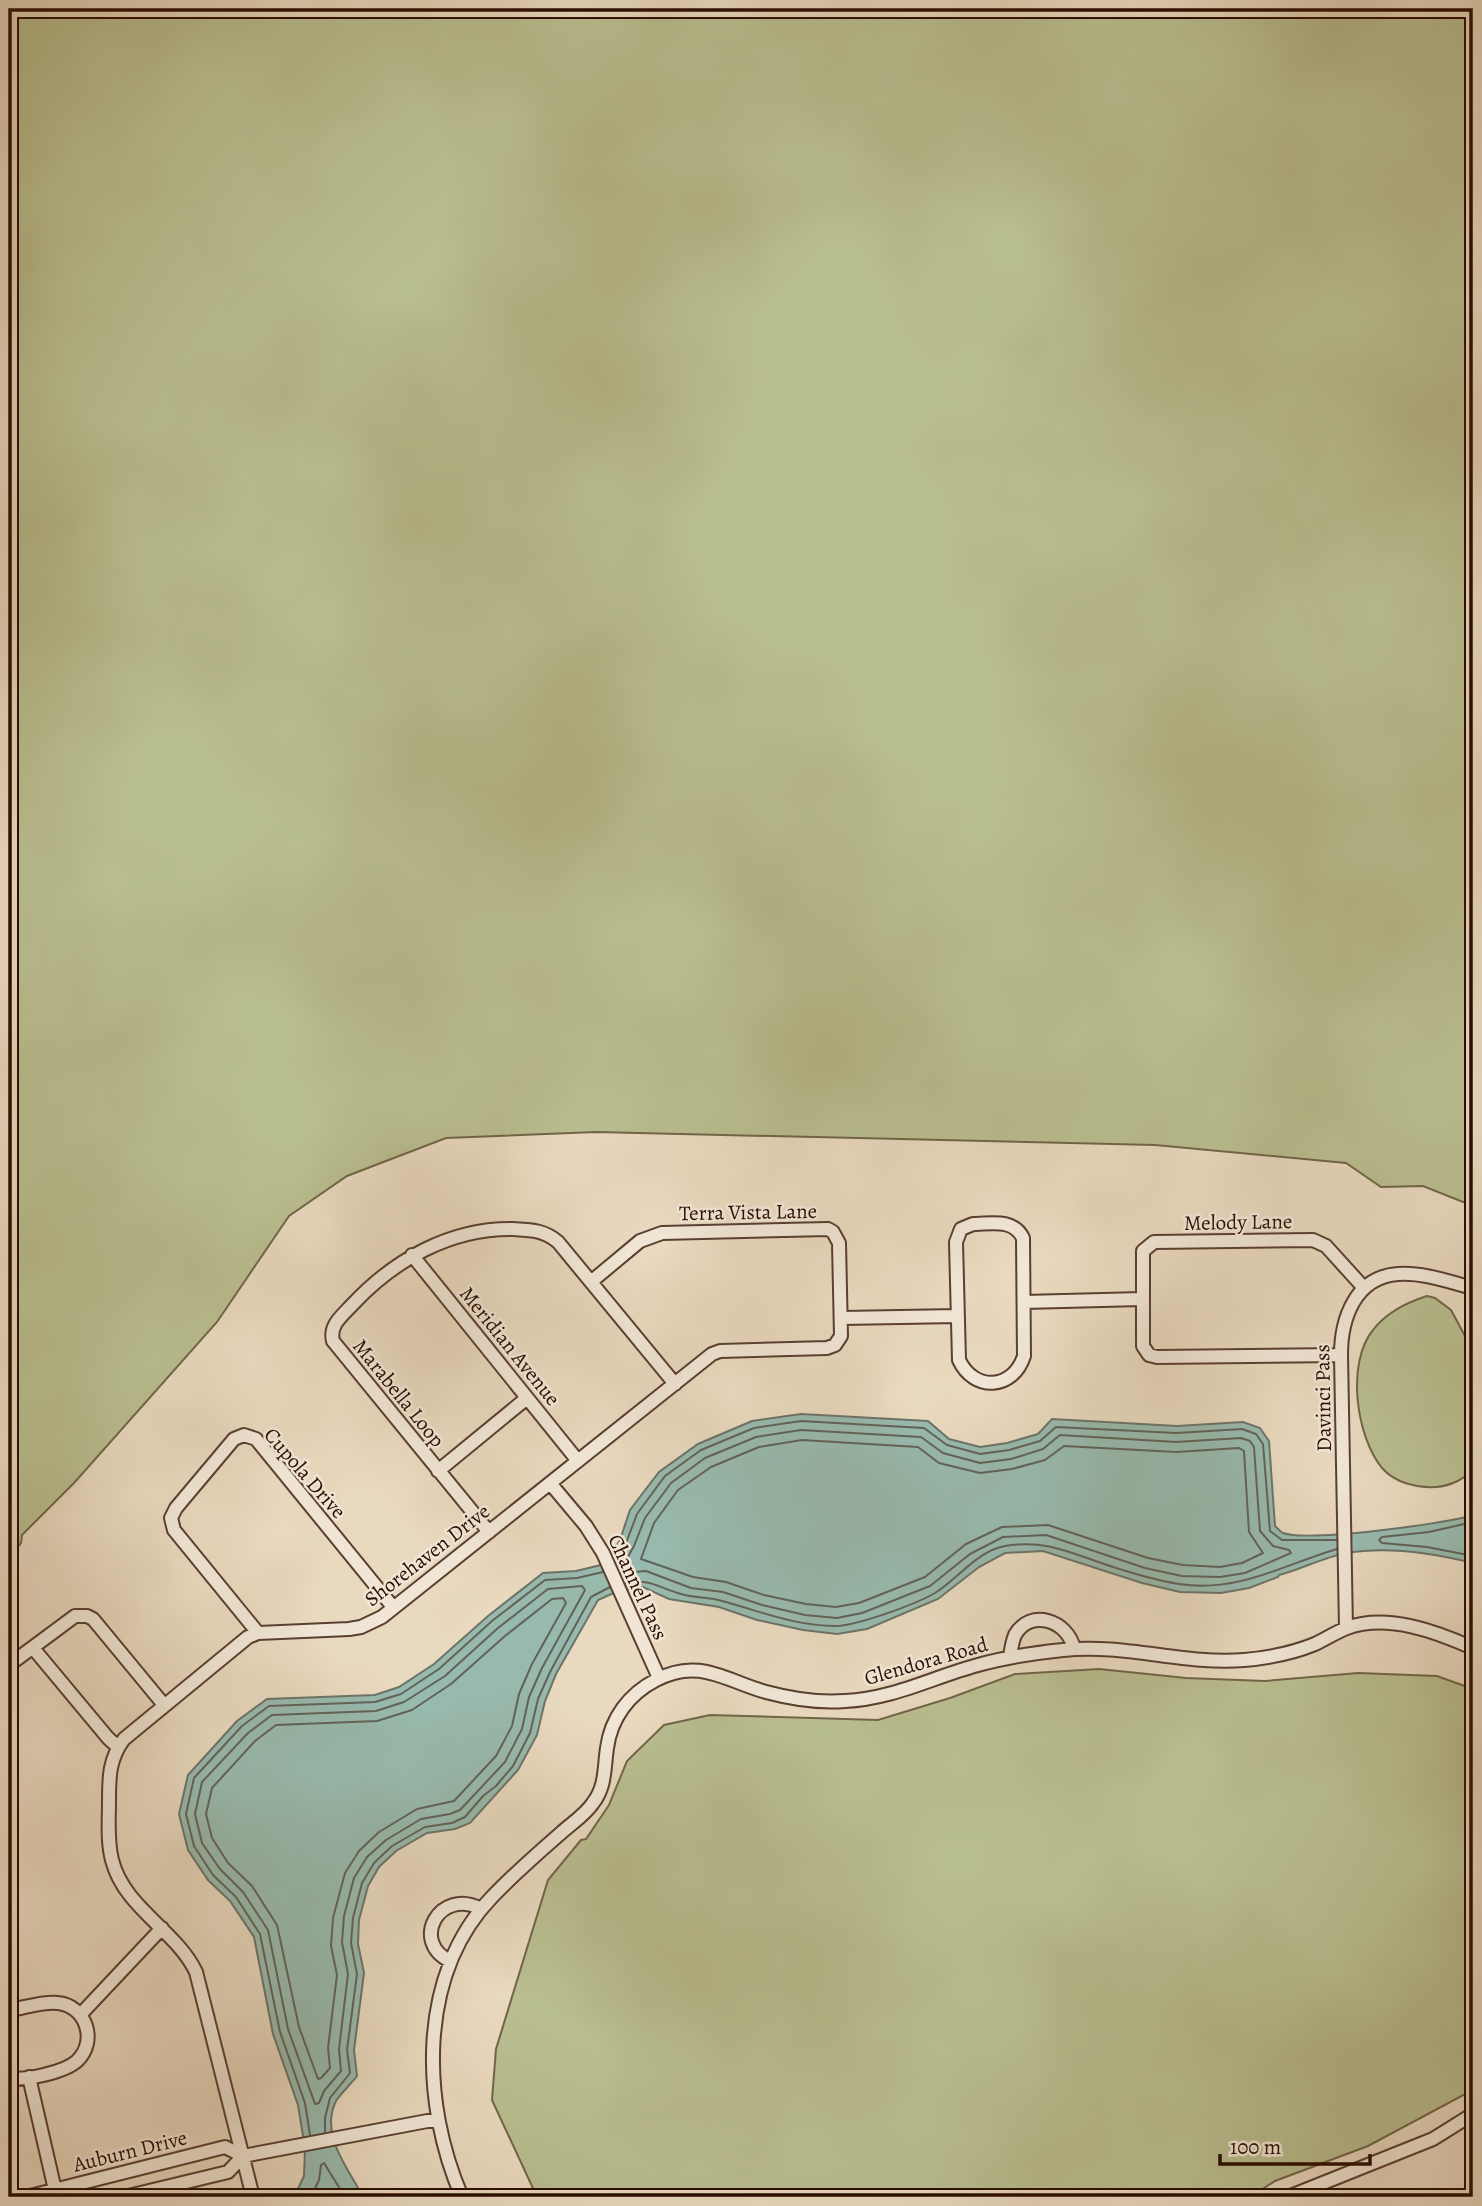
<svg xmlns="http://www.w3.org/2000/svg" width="1482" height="2206" font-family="Alegreya,serif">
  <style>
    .green { fill: #b9be90; stroke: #726549; stroke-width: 2 }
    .water { fill: #98baae; stroke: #6c7469; stroke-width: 2 }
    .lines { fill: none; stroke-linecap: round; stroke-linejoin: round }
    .shore { stroke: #616358; stroke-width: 2 }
    .minor-casing { stroke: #5a3f31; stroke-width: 16 }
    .minor { stroke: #f1e6d5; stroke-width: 12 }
    .labels { text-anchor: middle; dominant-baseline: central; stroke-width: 5; stroke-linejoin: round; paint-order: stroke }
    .street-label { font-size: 21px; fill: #2a0c02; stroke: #f1e6d5 }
  </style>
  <rect width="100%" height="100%" fill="#e9d9bf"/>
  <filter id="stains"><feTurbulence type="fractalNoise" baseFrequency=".00286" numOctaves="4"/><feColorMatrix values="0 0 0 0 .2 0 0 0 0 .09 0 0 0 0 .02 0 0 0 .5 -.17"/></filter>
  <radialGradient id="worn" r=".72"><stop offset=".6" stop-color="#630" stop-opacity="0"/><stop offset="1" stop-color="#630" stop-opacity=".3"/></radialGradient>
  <!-- green -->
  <path class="green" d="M 9,9 L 1473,9 L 1473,1206 L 1423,1186 L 1381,1187 L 1346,1163 L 1155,1145 L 596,1132 L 446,1138 L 347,1176 L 289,1216 L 217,1322 L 74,1483 L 22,1535 L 21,1543 L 9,1557 Z
    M 1427,1296 L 1435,1298 L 1451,1310 L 1473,1351 L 1473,1468 C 1466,1479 1450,1486 1436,1487 C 1417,1488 1395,1483 1382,1468 C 1356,1436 1346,1363 1373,1330 C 1386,1313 1408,1302 1427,1296 Z
    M 1099,1669 L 1186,1678 L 1265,1681 L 1358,1673 L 1437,1676 L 1473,1689 L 1473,2090 L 1368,2146 L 1275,2181 L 1250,2197 L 537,2197 L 492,2100 L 496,2049 L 548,1880 L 581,1840 L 586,1839 L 609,1805 L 627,1761 L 664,1725 L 710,1715 L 878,1720 L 950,1698 L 1015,1674 Z"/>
  <!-- water -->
  <path class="water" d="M 801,1414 L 928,1421 L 949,1439 L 980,1447 L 1007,1443 L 1038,1434 L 1052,1419 L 1177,1426 L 1243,1422 L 1260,1428 L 1269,1441 L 1275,1526 C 1276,1527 1282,1533 1283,1533 C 1308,1542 1445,1524 1473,1515 L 1473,1563 C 1433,1553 1388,1546 1347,1553 C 1324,1557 1302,1569 1279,1575 L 1278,1577 L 1249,1588 L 1221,1593 L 1180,1592 L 1142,1583 L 1043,1551 L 1005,1553 L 979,1567 L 938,1599 L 867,1629 L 837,1634 L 803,1630 L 757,1620 L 719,1607 L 669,1599 L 643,1587 L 618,1591 L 598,1600 L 556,1674 L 545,1701 L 537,1735 L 518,1770 L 470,1823 L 455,1829 L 427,1833 L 396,1851 L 379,1867 L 368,1886 L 359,1920 L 358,1944 L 364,1973 L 354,2050 L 357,2076 C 351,2084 341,2093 336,2101 C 319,2135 349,2169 363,2197 L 294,2197 L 304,2176 L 305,2148 L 298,2105 L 273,2034 L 254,1937 L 230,1901 L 208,1880 L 188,1850 L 179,1814 L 188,1775 L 237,1721 L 267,1699 L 375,1695 L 399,1687 L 434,1664 L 488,1616 L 543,1573 L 576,1571 L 605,1564 L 620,1540 L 630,1510 L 659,1472 L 698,1444 L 752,1421 Z"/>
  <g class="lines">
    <!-- shore -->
    <path class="shore" d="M 801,1430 L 921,1437 L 943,1453 L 980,1463 L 1011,1459 L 1043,1449 L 1060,1435 L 1176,1442 L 1241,1438 L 1250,1441 L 1254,1447 L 1260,1531 L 1273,1546 L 1289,1550 L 1291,1553 L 1245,1573 L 1220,1577 L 1182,1576 L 1145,1568 L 1046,1535 L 1003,1537 L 970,1554 L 930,1586 L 862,1613 L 837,1618 L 805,1615 L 762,1605 L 723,1592 L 691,1588 L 646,1571 L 621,1573 L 621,1569 L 634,1546 L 645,1518 L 671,1483 L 705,1458 L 756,1437 Z
      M 802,1440 L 918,1447 L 939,1463 L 980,1473 L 1012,1469 L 1045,1460 L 1064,1446 L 1176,1452 L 1239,1448 L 1244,1451 L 1249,1532 L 1263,1553 L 1242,1563 L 1220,1567 L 1183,1565 L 1148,1558 L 1048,1525 L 1002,1527 L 966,1544 L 925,1577 L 859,1603 L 836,1607 L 806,1604 L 764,1595 L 726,1582 L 693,1577 L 641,1559 L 654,1523 L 678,1490 L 711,1467 L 759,1447 Z
      M 1473,1522 L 1429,1532 L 1382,1537 L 1379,1540 L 1382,1543 L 1427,1547 L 1473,1556
      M 615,1561 L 626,1543 L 637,1514 L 665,1476 L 701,1450 L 754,1428 L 801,1421 L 924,1428 L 947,1445 L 980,1454 L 1009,1450 L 1040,1441 L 1056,1427 L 1176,1433 L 1242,1429 L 1256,1434 L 1263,1444 L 1270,1531 L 1282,1540 L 1337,1540
      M 625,1583 C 653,1578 659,1589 685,1595 C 697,1598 710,1597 722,1601 C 760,1611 795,1626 835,1626 C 857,1626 916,1604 935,1593 C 958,1579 977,1551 1005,1546 C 1045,1539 1071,1553 1107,1565 C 1131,1573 1155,1580 1179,1584 C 1238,1593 1283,1565 1337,1549
      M 582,1586 L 585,1590 L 542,1668 L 529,1697 L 522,1729 L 505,1762 L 460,1810 L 450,1814 L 421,1819 L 386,1840 L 367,1857 L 354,1878 L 344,1916 L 342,1942 L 348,1974 L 339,2049 L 341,2071 L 324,2091 L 319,2103 L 315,2104 L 288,2029 L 268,1930 L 243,1892 L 220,1869 L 202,1843 L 195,1814 L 202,1782 L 248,1733 L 272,1715 L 376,1711 L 404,1702 L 445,1676 L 498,1628 L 548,1589 Z
      M 563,1598 L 566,1603 L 532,1664 L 519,1694 L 512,1726 L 496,1756 L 454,1801 L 417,1809 L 379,1832 L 359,1851 L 345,1873 L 333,1918 L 331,1946 L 337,1975 L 328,2048 L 330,2068 L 321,2078 L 318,2079 L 299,2027 L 277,1925 L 252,1886 L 228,1863 L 212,1838 L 206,1814 L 212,1788 L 255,1741 L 276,1725 L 377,1721 L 412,1710 L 451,1684 L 505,1636 L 552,1599 Z
      M 325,2132 L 325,2118 L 330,2098 L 350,2073 L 347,2050 L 357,1974 L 351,1943 L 353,1918 L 362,1883 L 374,1863 L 392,1846 L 425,1827 L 452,1823 L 465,1817 L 483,1796 L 496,1786 L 513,1766 L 530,1733 L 538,1699 L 550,1672 L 591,1597 L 610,1587
      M 310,2135 L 305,2103 L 280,2032 L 260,1934 L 236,1897 L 213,1875 L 194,1846 L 186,1814 L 194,1778 L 242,1726 L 269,1706 L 375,1702 L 401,1694 L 439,1669 L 492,1621 L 545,1580 L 577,1578 L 603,1572
      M 311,2197 L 319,2180 L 321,2165 L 324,2163 L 345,2197"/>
    <!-- minor casing -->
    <g class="minor-casing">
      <path id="minor" d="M 973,1224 C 991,1224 1013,1218 1023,1238 L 1024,1356 C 1013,1390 974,1392 959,1360 L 956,1242 L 961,1229 Z
        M 412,1255 L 578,1461
        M 1024,1302 L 1142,1299
        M 842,1318 L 958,1316
        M 1341,1355 L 1157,1357 L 1149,1355 L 1143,1346 L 1143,1251 L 1154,1242 L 1313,1240 L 1326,1246 L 1364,1288
        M 438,1471 L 527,1398
        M 550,1483 L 586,1526 L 603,1553 L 659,1678
        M 489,1532 L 333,1341 C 329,1325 342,1316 352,1305 C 394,1260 450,1228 513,1229 C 531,1230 544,1230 558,1242 L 675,1384
        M 1346,1628 L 1341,1355 C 1341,1319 1355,1277 1398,1274 C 1422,1272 1450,1282 1473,1288
        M 258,1633 L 174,1530 L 171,1518 L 176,1508 L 234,1439 L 244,1435 L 256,1439 L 393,1607
        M 33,1648 L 108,1738 L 118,1747
        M 1010,1657 C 1011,1650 1012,1642 1015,1635 C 1030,1608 1068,1620 1074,1649
        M 9,1665 L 75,1616 L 87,1616 L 93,1619 L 164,1705
        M 450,1961 C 410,1942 439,1887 481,1909
        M 9,2010 C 24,2008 43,2001 58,2003 C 86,2006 98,2041 77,2061 C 65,2072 25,2081 9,2078
        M 81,2014 L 162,1928
        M 29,2077 L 55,2190
        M 26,2197 L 225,2147 L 243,2156 L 438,2119
        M 124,2197 L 228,2172 L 243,2156
        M 253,2197 L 196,1972 C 176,1930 124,1908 112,1860 C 107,1841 109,1820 109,1801 C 109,1777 109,1759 124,1739 L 248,1637 L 258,1633 L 349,1629 L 361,1627 L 382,1617 L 712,1354 L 720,1351 L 827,1348 L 835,1345 L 841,1336 L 839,1243 L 833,1232 L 828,1229 L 662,1233 L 640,1241 L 592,1281
        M 462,2197 C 421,2103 417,1975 492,1897 C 514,1874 538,1853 561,1833 C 572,1823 585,1815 593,1803 C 606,1786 604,1768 607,1748 C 611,1718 629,1694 656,1680 C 699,1657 726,1681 766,1692 C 792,1699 819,1703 845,1701 C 893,1699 933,1677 978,1665 C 1006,1657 1034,1653 1063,1650 C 1124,1643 1184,1665 1244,1660 C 1268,1658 1293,1653 1315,1644 C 1326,1639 1336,1632 1347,1628 C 1387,1613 1437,1632 1473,1648
        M 1288,2197 L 1433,2139 L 1473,2114"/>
    </g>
    <!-- minor -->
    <use href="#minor" class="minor"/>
  </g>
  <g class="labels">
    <!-- street labels -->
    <g class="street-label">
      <text transform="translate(748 1212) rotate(-1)">Terra Vista Lane</text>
      <text transform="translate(1238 1222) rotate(-1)">Melody Lane</text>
      <text transform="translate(510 1346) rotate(51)">Meridian Avenue</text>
      <text transform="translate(399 1393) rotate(51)">Marabella Loop</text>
      <text transform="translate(1323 1398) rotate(-91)">Davinci Pass</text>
      <text transform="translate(305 1473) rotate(49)">Cupola Drive</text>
      <text transform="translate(427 1555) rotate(-38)">Shorehaven Drive</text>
      <text transform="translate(638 1587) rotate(65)">Channel Pass</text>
      <text transform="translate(926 1661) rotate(-16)">Glendora Road</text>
      <text transform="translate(130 2151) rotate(-14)">Auburn Drive</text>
    </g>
  </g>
  <!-- margin -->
  <rect width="1482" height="2206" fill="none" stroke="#e9d9bf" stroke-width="35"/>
  <rect x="10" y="10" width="1461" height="2185" fill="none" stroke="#2a0c02" stroke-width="3.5"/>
  <rect x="18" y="18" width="1447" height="2171" fill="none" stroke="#2a0c02" stroke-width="2"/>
  <!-- scale -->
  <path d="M1220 2154v10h150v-10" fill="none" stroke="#2a0c02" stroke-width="3.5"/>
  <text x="1230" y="2154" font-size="21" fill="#2a0c02" stroke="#f1e6d5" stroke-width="5" paint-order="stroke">100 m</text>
  <rect width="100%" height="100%" filter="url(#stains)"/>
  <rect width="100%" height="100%" fill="url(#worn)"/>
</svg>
